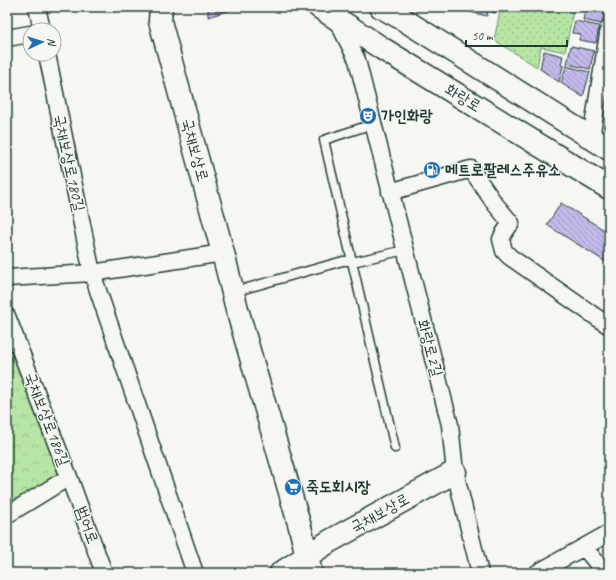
<svg xmlns="http://www.w3.org/2000/svg" width="616" height="580" font-family="Caveat,'Poor Story',sans-serif">
  <style>
    .grass { fill: url(#grass-dots); stroke: #6b916c }
    .park { fill: url(#park-crowns); stroke: #6b916c }
    .building { fill: url(#building-back-hatch); stroke: #1f3d34 }
    .lines { fill: none; stroke-linecap: round; stroke-linejoin: round }
    .service-casing { stroke: #1f3d34; stroke-width: 11 }
    .minor-casing { stroke: #1f3d34; stroke-width: 19 }
    .secondary-casing { stroke: #1f3d34; stroke-width: 25 }
    .service { stroke: #f6f6f2; stroke-width: 8 }
    .minor { stroke: #f6f6f2; stroke-width: 16 }
    .secondary { stroke: #f6f6f2; stroke-width: 22 }
    .labels { text-anchor: middle; dominant-baseline: central; stroke-width: 3; stroke-linejoin: round; paint-order: stroke }
    .street-label { font-size: 16px; fill: #1f3d34; stroke: #f6f6f2 }
    .poi-label { font-size: 16px; font-weight: bold; fill: #1f3d34; stroke: #f6f6f2; text-anchor: start }
  </style>
  <defs>
    <pattern id="grass-dots" width="8" height="8" patternUnits="userSpaceOnUse"><rect width="8" height="8" fill="#b7e5a4"/><path d="M2 2h.1M6 6h.1" fill="none" stroke="#9dc58e" stroke-width="1.8" stroke-linecap="round"/></pattern>
    <pattern id="park-crowns" width="20" height="18" patternUnits="userSpaceOnUse"><rect width="20" height="18" fill="#b7e5a4"/><path d="M2 6a3 3 0 1 1 6 0M12 15a3 3 0 1 1 6 0" fill="none" stroke="#9dc58e"/></pattern>
    <pattern id="building-back-hatch" width="6" height="6" patternUnits="userSpaceOnUse"><rect width="6" height="6" fill="#c3baeb"/><path d="M-1 5l2 2M0 0l6 6M5-1l2 2" fill="none" stroke="#9e98bf"/></pattern>
  </defs>
  <rect width="100%" height="100%" fill="#f6f6f2"/>
  <filter id="ink" filterUnits="userSpaceOnUse"><feTurbulence type="fractalNoise" baseFrequency=".025" numOctaves="2"/><feDisplacementMap in="SourceGraphic" scale="8" xChannelSelector="R" yChannelSelector="G"/><feConvolveMatrix kernelMatrix="1 2 1 2 8 2 1 2 1" color-interpolation-filters="sRGB"/></filter>
  <g filter="url(#ink)">
    <!-- grass -->
    <path class="grass" d="M 501,7 L 574,7 L 565,52 L 541,47 L 537,67 L 494,40 Z"/>
    <!-- park -->
    <path class="park" d="M 7,334 L 61,477 L 7,509 Z"/>
    <!-- building -->
    <path class="building" d="M 208,7 L 237,7 L 237,8 L 208,17 Z
      M 455,7 L 496,7 L 495,13 L 488,11 L 487,16 L 461,10 L 462,8 Z
      M 583,7 L 605,7 L 602,24 L 583,20 L 585,10 L 582,9 Z
      M 575,21 L 599,26 L 596,43 L 579,40 L 580,34 L 572,33 Z
      M 571,46 L 594,51 L 590,69 L 567,64 Z
      M 544,51 L 563,56 L 561,65 L 563,66 L 559,82 L 540,69 Z
      M 566,66 L 590,72 L 583,97 L 561,83 Z
      M 561,203 L 609,233 L 609,264 L 547,225 Z"/>
    <g class="lines">
      <!-- service casing -->
      <g class="service-casing">
        <path id="service" d="M 373,124 L 324,140 L 395,448
          M 233,292 L 343,261 L 357,261 L 405,250"/>
      </g>
      <!-- minor casing -->
      <g class="minor-casing">
        <path id="minor" d="M 37,7 L 42,30
          M 337,20 L 357,60 L 450,425 L 455,472 L 480,573
          M 7,38 L 30,34
          M 47,54 L 92,273 L 195,573
          M 591,138 L 609,28
          M 390,192 L 471,169 L 495,204 L 511,223 L 504,233 L 501,239 L 504,251 L 510,257 L 609,326
          M 7,278 L 92,273 L 223,253
          M 7,316 L 69,477 L 104,573
          M 7,515 L 69,477
          M 584,547 L 605,573
          M 537,573 L 609,533"/>
      </g>
      <!-- secondary casing -->
      <g class="secondary-casing">
        <path id="secondary" d="M 161,7 L 160,21 L 223,253 L 237,309 L 300,527 L 311,573
          M 319,7 L 383,49 L 609,188
          M 381,7 L 401,18 L 609,149
          M 281,573 L 330,541 L 455,472"/>
      </g>
      <!-- service -->
      <use href="#service" class="service"/>
      <!-- minor -->
      <use href="#minor" class="minor"/>
      <!-- secondary -->
      <use href="#secondary" class="secondary"/>
    </g>
  </g>
  <!-- icons -->
  <defs>
    <g id="theatre-disc" transform="scale(0.9)"><circle r="9.5" fill="#1f6fb2" stroke="#f6f6f2"/><path d="M-5-5.5Q0-4 5-5.5V0Q5 5 0 6Q-5 5-5 0ZM-3.3-2.5H-1v1.5H-3.3ZM1-2.5H3.3v1.5H1ZM-2.8 1Q0 5.5 2.8 1Z" fill="#fff"/></g>
    <g id="fuel-disc" transform="scale(0.9)"><circle r="9.5" fill="#1f6fb2" stroke="#f6f6f2"/><path d="M-5.5-6h7V0h2V4h1.3V-2.5L3-4.5l.8-.8L6-3V5H2.5V1h-1V6h-7ZM-4.2-4.7v3.2H.2V-4.7Z" fill="#fff"/></g>
    <g id="supermarket-disc" transform="scale(0.9)"><circle r="9.5" fill="#1f6fb2" stroke="#f6f6f2"/><path d="M-6-5.5h2.5l.6 2H6L4.5 2H-2.5L-4.4-4H-6ZM-1.5 3.2a1.3 1.3 0 1 0 .1 0ZM3 3.2a1.3 1.3 0 1 0 .1 0Z" fill="#fff"/></g>
  </defs>
  <g fill-rule="evenodd">
    <use href="#theatre-disc" x="368" y="116"/>
    <use href="#fuel-disc" x="432" y="170"/>
    <use href="#supermarket-disc" x="293" y="487"/>
  </g>
  <g class="labels">
    <!-- street labels -->
    <g class="street-label">
      <text transform="translate(463 98) rotate(31)">화랑로</text>
      <text transform="translate(195 150) rotate(75)">국채보상로</text>
      <text transform="translate(69 163) rotate(78)">국채보상로180길</text>
      <text transform="translate(430 348) rotate(75)">화랑로2길</text>
      <text transform="translate(47 419) rotate(69)">국채보상로186길</text>
      <text transform="translate(380 513) rotate(-29)">국채보상로</text>
      <text transform="translate(87 525) rotate(70)">범어로</text>
    </g>
    <!-- poi labels -->
    <g class="poi-label">
      <text x="381" y="116">가인화랑</text>
      <text x="445" y="170">메트로팔레스주유소</text>
      <text x="306" y="487">죽도회시장</text>
    </g>
  </g>
  <!-- margin -->
  <rect width="616" height="580" fill="none" stroke="#f6f6f2" stroke-width="24"/>
  <rect x="12" y="12" width="592" height="556" fill="none" stroke="#1f3d34" stroke-width="1.5" filter="url(#ink)"/>
  <!-- north arrow -->
  <g transform="translate(42 42) rotate(86)"><circle r="19" fill="#f6f6f2" stroke="#a0aca6"/>
  <path d="M0-3L7 15L0 10L-7 15Z" fill="#1f6fb2"/>
  <text y="-6" font-size="11" font-weight="bold" text-anchor="middle" fill="#1f3d34">N</text>
  </g>
  <!-- scale -->
  <path d="M466 40v6h101v-6" fill="none" stroke="#1f3d34" stroke-width="2"/>
  <text x="472" y="40" font-size="12" fill="#1f3d34" stroke="#f6f6f2" stroke-width="3" paint-order="stroke">50 m</text>
</svg>
